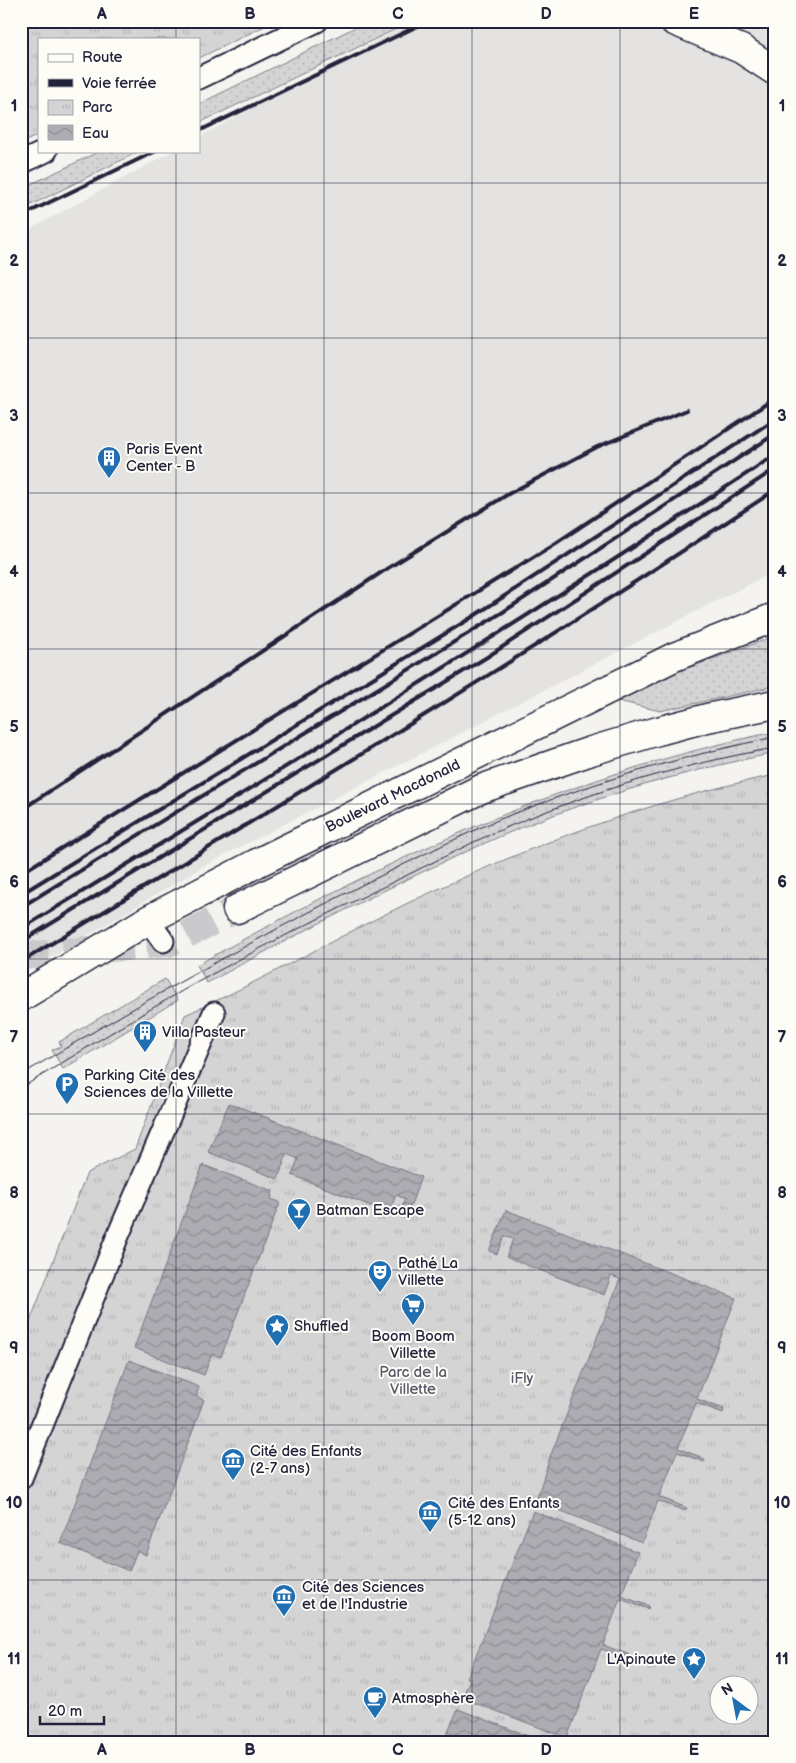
<svg xmlns="http://www.w3.org/2000/svg" width="796" height="1763" font-family="'Balsamiq Sans',sans-serif">
  <style>
    .built { fill: #e4e3e2 }
    .grass { fill: url(#grass-dots); stroke: #7c7b88 }
    .park { fill: url(#park-tufts); stroke: #7c7b88; fill-rule: evenodd }
    .water { fill: url(#water-waves); stroke: #757582 }
    .lines { fill: none; stroke-linecap: round; stroke-linejoin: round }
    .primary-tunnel { stroke: #cac9cb; stroke-width: 28; stroke-dasharray: 28 14; stroke-linecap: butt }
    .street-casing { stroke: #22223b; stroke-width: 25 }
    .primary-casing { stroke: #22223b; stroke-width: 31 }
    .highway-casing { stroke: #22223b; stroke-width: 31 }
    .street { stroke: #fdfcf7; stroke-width: 21 }
    .primary { stroke: #fdfcf7; stroke-width: 28 }
    .highway { stroke: #fdfcf7; stroke-width: 28 }
    .tram { stroke: #22223b; stroke-width: 1 }
    .rail { stroke: #22223b; stroke-width: 4 }
    .grid { fill: none; stroke: #22223b; stroke-width: 1; stroke-opacity: 0.55 }
    .labels { text-anchor: middle; dominant-baseline: central; stroke-width: 4; stroke-linejoin: round; paint-order: stroke }
    .poi-label { font-size: 15px; fill: #22223b; stroke: #fdfcf7; text-anchor: start }
    .street-label { font-size: 15px; fill: #22223b; stroke: #fdfcf7 }
    .park-label { font-size: 15px; fill: #585769; stroke: #fdfcf7 }
    .neatline { fill: none; stroke: #22223b; stroke-width: 2 }
    .grid-label { font-size: 16px; text-anchor: middle; font-weight: bold; fill: #22223b }
  </style>
  <defs>
    <pattern id="grass-dots" width="8" height="8" patternUnits="userSpaceOnUse" patternTransform="scale(1.25)"><rect width="8" height="8" fill="#d5d4d5"/><path d="M2 2h.1M6 6h.1" fill="none" stroke="#b7b6b8" stroke-width="1.8" stroke-linecap="round"/></pattern>
    <pattern id="park-tufts" width="24" height="20" patternUnits="userSpaceOnUse" patternTransform="scale(1.25)"><rect width="24" height="20" fill="#d5d4d5"/><path d="M3 7l-1-3M5 7V3M7 7l1-3M15 17l-1-3M17 17v-4M19 17l1-3" fill="none" stroke="#b7b6b8"/></pattern>
    <pattern id="water-waves" width="16" height="10" patternUnits="userSpaceOnUse" patternTransform="scale(1.25)"><rect width="16" height="10" fill="#acacb2"/><path d="M0 5q4-4 8 0t8 0" fill="none" stroke="#8c8c92"/></pattern>
  </defs>
  <rect width="100%" height="100%" fill="#f4f3ef"/>
  <filter id="ink" filterUnits="userSpaceOnUse"><feTurbulence type="fractalNoise" baseFrequency=".02" numOctaves="2"/><feDisplacementMap in="SourceGraphic" scale="10" xChannelSelector="R" yChannelSelector="G"/><feConvolveMatrix kernelMatrix="1 2 1 2 8 2 1 2 1" color-interpolation-filters="sRGB"/></filter>
  <g filter="url(#ink)">
    <!-- built -->
    <path class="built" d="M 413,21 L 775,21 L 775,571 L 211,862 L 21,975 L 21,234 L 173,151 L 199,151 L 199,137 Z"/>
    <!-- grass -->
    <path class="grass" d="M 368,21 L 413,21 L 199,123 L 199,104 Z
      M 100,151 L 140,151 L 21,210 L 21,189 Z
      M 775,636 L 775,686 L 660,711 L 614,700 L 669,672 L 694,666 Z
      M 775,732 L 775,753 C 675,773 576,802 483,844 C 389,886 297,934 207,983 L 197,965 C 379,863 569,773 775,732 Z
      M 165,979 L 178,1000 L 63,1069 L 52,1050 L 61,1046 L 59,1042 Z"/>
    <!-- park -->
    <path class="park" d="M 21,21 L 275,21 L 199,58 L 199,39 L 39,39 L 39,135 L 21,143 Z
      M 775,775 L 775,1742 L 21,1742 L 21,1345 L 87,1173 L 135,1149 L 185,1015 C 262,981 333,939 408,903 C 526,847 646,801 775,775 ZM 718,1686 L 748,1686 L 748,1716 L 718,1716 Z"/>
    <!-- water -->
    <path class="water" d="M 229,1103 L 421,1177 L 406,1219 L 399,1216 L 405,1199 L 396,1195 L 389,1213 L 292,1175 L 298,1159 L 287,1154 L 278,1179 L 208,1152 Z
      M 203,1165 L 273,1191 L 271,1199 L 280,1202 L 221,1357 L 212,1354 L 204,1375 L 134,1348 Z
      M 506,1210 L 736,1298 L 697,1399 L 724,1409 L 723,1413 L 696,1403 L 678,1448 L 705,1459 L 704,1462 L 677,1452 L 659,1497 L 687,1508 L 685,1511 L 658,1501 L 642,1543 L 536,1501 L 550,1457 L 620,1279 L 611,1276 L 604,1295 L 506,1257 L 513,1239 L 504,1236 L 497,1254 L 489,1251 Z
      M 129,1360 L 199,1387 L 196,1396 L 204,1400 L 146,1555 L 137,1551 L 129,1571 L 60,1543 Z
      M 533,1511 L 638,1552 L 621,1596 L 649,1606 L 648,1609 L 620,1599 L 603,1645 L 630,1655 L 629,1658 L 601,1649 L 567,1738 L 462,1698 L 470,1679 L 467,1678 Z
      M 458,1709 L 544,1742 L 443,1742 Z"/>
    <g class="lines">
      <!-- primary-tunnel -->
      <path class="primary-tunnel" d="M 21,956 L 169,943 L 237,909"/>
      <!-- street casing -->
      <g class="street-casing">
        <path id="street" d="M 199,78 L 317,21
          M 21,163 L 46,151
          M 148,920 L 163,941
          M 21,1478 L 117,1238 L 214,1013"/>
      </g>
      <!-- primary casing -->
      <g class="primary-casing">
        <path id="primary" d="M 237,909 L 481,789 L 591,751 L 658,731 L 707,718 L 775,704
          M 21,997 L 148,920 L 257,863 L 674,657 L 775,617"/>
      </g>
      <!-- highway casing -->
      <g class="highway-casing">
        <path id="highway" d="M 674,21 L 741,49 L 775,71"/>
      </g>
      <!-- street -->
      <use href="#street" class="street"/>
      <!-- primary -->
      <use href="#primary" class="primary"/>
      <!-- highway -->
      <use href="#highway" class="highway"/>
      <!-- tram -->
      <path class="tram" d="M 21,1075 C 133,1007 247,943 364,884 C 420,857 475,827 534,806 C 613,776 693,754 775,737
        M 21,1088 C 77,1054 132,1019 189,987 C 251,952 315,920 379,889 C 411,873 444,857 476,841 C 569,798 675,765 775,748"/>
      <!-- rail -->
      <path class="rail" d="M 199,131 L 428,21
        M 21,216 L 156,151
        M 21,810 L 388,568 L 510,493 L 597,447 L 687,410
        M 21,873 L 556,543 L 775,398
        M 21,894 L 474,616 L 775,419
        M 21,907 L 503,612 L 775,434
        M 21,929 C 275,775 527,618 775,455
        M 21,942 L 487,657 L 775,469
        M 21,962 C 274,808 528,655 775,490"/>
    </g>
  </g>
  <!-- grid -->
  <path class="grid" d="M 176,21 L 176,39M 324,21 L 324,1742M 472,21 L 472,1742M 620,21 L 620,1742M 176,151 L 176,1742M 21,183 L 775,183M 21,338 L 775,338M 21,493 L 775,493M 21,649 L 775,649M 21,804 L 775,804M 21,959 L 775,959M 21,1114 L 775,1114M 21,1270 L 775,1270M 21,1425 L 775,1425M 21,1580 L 775,1580"/>
  <!-- icons -->
  <defs>
    <g id="building-pin" transform="scale(1.25)"><path d="M0 17L-7.5 6A9.5 9.5 0 1 1 7.5 6Z" fill="#1f6fb2" stroke="#fdfcf7"/><path d="M-4-6H4V6H1V3H-1V6H-4ZM-2.5-4.3h1.7v1.8h-1.7ZM.8-4.3h1.7v1.8H.8ZM-2.5-1h1.7V.8h-1.7ZM.8-1h1.7V.8H.8Z" fill="#fff"/></g>
    <g id="parking-pin" transform="scale(1.25)"><path d="M0 17L-7.5 6A9.5 9.5 0 1 1 7.5 6Z" fill="#1f6fb2" stroke="#fdfcf7"/><path d="M-3.5-5.5H1a3.5 3.5 0 0 1 0 7H-1V5.5H-3.5ZM-1-3.4V-.6H.8a1.4 1.4 0 0 0 0-2.8Z" fill="#fff"/></g>
    <g id="bar-pin" transform="scale(1.25)"><path d="M0 17L-7.5 6A9.5 9.5 0 1 1 7.5 6Z" fill="#1f6fb2" stroke="#fdfcf7"/><path d="M-6-5H6L.8 .8V4.5H3.5V6h-7V4.5H-.8V.8Z" fill="#fff"/></g>
    <g id="theatre-pin" transform="scale(1.25)"><path d="M0 17L-7.5 6A9.5 9.5 0 1 1 7.5 6Z" fill="#1f6fb2" stroke="#fdfcf7"/><path d="M-5-5.5Q0-4 5-5.5V0Q5 5 0 6Q-5 5-5 0ZM-3.3-2.5H-1v1.5H-3.3ZM1-2.5H3.3v1.5H1ZM-2.8 1Q0 5.5 2.8 1Z" fill="#fff"/></g>
    <g id="supermarket-pin" transform="scale(1.25)"><path d="M0 17L-7.5 6A9.5 9.5 0 1 1 7.5 6Z" fill="#1f6fb2" stroke="#fdfcf7"/><path d="M-6-5.5h2.5l.6 2H6L4.5 2H-2.5L-4.4-4H-6ZM-1.5 3.2a1.3 1.3 0 1 0 .1 0ZM3 3.2a1.3 1.3 0 1 0 .1 0Z" fill="#fff"/></g>
    <g id="sight-pin" transform="scale(1.25)"><path d="M0 17L-7.5 6A9.5 9.5 0 1 1 7.5 6Z" fill="#1f6fb2" stroke="#fdfcf7"/><path d="M0-6L1.8-2.2L6-1.7L2.9 1.2L3.7 5.4L0 3.3L-3.7 5.4L-2.9 1.2L-6-1.7L-1.8-2.2Z" fill="#fff"/></g>
    <g id="museum-pin" transform="scale(1.25)"><path d="M0 17L-7.5 6A9.5 9.5 0 1 1 7.5 6Z" fill="#1f6fb2" stroke="#fdfcf7"/><path d="M0-6L6-3V-2H-6V-3ZM-5-1h2V3h-2ZM-1-1h2V3h-2ZM3-1h2V3H3ZM-6 4H6V6H-6Z" fill="#fff"/></g>
    <g id="cafe-pin" transform="scale(1.25)"><path d="M0 17L-7.5 6A9.5 9.5 0 1 1 7.5 6Z" fill="#1f6fb2" stroke="#fdfcf7"/><path d="M-5.5-4.5H6V0H3Q3 3.5 0 3.5H-2.5Q-5.5 3.5-5.5 0ZM3-3.2v2h1.7v-2ZM-6 4.5H4V6H-6Z" fill="#fff"/></g>
  </defs>
  <g fill-rule="evenodd">
    <use href="#building-pin" x="109" y="458"/>
    <use href="#building-pin" x="145" y="1032"/>
    <use href="#parking-pin" x="67" y="1084"/>
    <use href="#bar-pin" x="299" y="1210"/>
    <use href="#theatre-pin" x="380" y="1272"/>
    <use href="#supermarket-pin" x="413" y="1305"/>
    <use href="#sight-pin" x="277" y="1326"/>
    <use href="#museum-pin" x="233" y="1460"/>
    <use href="#museum-pin" x="430" y="1512"/>
    <use href="#museum-pin" x="284" y="1596"/>
    <use href="#sight-pin" x="694" y="1659"/>
    <use href="#cafe-pin" x="375" y="1698"/>
  </g>
  <g class="labels">
    <!-- poi labels -->
    <g class="poi-label">
      <text x="126" y="449">Paris Event<tspan x="126" dy="17">Center - B</tspan></text>
      <text x="162" y="1032">Villa Pasteur</text>
      <text x="84" y="1075">Parking Cité des<tspan x="84" dy="17">Sciences de la Villette</tspan></text>
      <text x="316" y="1210">Batman Escape</text>
      <text x="398" y="1263">Pathé La<tspan x="398" dy="17">Villette</tspan></text>
      <text x="294" y="1326">Shuffled</text>
      <text x="413" y="1336" text-anchor="middle">Boom Boom<tspan x="413" dy="17">Villette</tspan></text>
      <text x="250" y="1451">Cité des Enfants<tspan x="250" dy="17">(2-7 ans)</tspan></text>
      <text x="448" y="1503">Cité des Enfants<tspan x="448" dy="17">(5-12 ans)</tspan></text>
      <text x="302" y="1587">Cité des Sciences<tspan x="302" dy="17">et de l'Industrie</tspan></text>
      <text x="676" y="1659" text-anchor="end">L'Apinaute</text>
      <text x="392" y="1698">Atmosphère</text>
    </g>
    <!-- street labels -->
    <g class="street-label">
      <text transform="translate(393 796) rotate(-26)">Boulevard Macdonald</text>
    </g>
    <!-- park labels -->
    <g class="park-label">
      <text x="413" y="1372">Parc de la<tspan x="413" dy="17">Villette</tspan></text>
      <text x="522" y="1378">iFly</text>
    </g>
  </g>
  <!-- margin -->
  <rect width="796" height="1763" fill="none" stroke="#fdfcf7" stroke-width="55"/>
  <!-- legend -->
  <rect x="38" y="38" width="162" height="115" fill="#fdfcf7" stroke="#a5a5ac"/>
  <rect x="48" y="54" width="25" height="8" fill="#fdfcf7" stroke="#a5a5ac"/>
  <text x="82" y="62" font-size="15" fill="#22223b">Route</text>
  <rect x="48" y="79" width="25" height="8" fill="#22223b" stroke="#a5a5ac"/>
  <text x="82" y="88" font-size="15" fill="#22223b">Voie ferrée</text>
  <rect x="48" y="100" width="25" height="15" fill="url(#park-tufts)" stroke="#a5a5ac"/>
  <text x="82" y="112" font-size="15" fill="#22223b">Parc</text>
  <rect x="48" y="125" width="25" height="15" fill="url(#water-waves)" stroke="#a5a5ac"/>
  <text x="82" y="138" font-size="15" fill="#22223b">Eau</text>
  <!-- north arrow -->
  <g transform="translate(734 1700) rotate(328)"><circle r="24" fill="#fdfcf7" stroke="#a5a5ac"/>
  <path d="M0-4L9 19L0 12L-9 19Z" fill="#1f6fb2"/>
  <text y="-8" font-size="14" font-weight="bold" text-anchor="middle" fill="#22223b">N</text>
  </g>
  <!-- scale -->
  <path d="M40 1716v8h64v-8" fill="none" stroke="#22223b" stroke-width="2.5"/>
  <text x="48" y="1716" font-size="15" fill="#22223b" stroke="#fdfcf7" stroke-width="4" paint-order="stroke">20 m</text>
  <rect x="28" y="28" width="740" height="1708" class="neatline"/>
  <g class="grid-label">
    <text x="102" y="19">A</text>
    <text x="250" y="19">B</text>
    <text x="398" y="19">C</text>
    <text x="546" y="19">D</text>
    <text x="694" y="19">E</text>
    <text x="14" y="111">1</text>
    <text x="782" y="111">1</text>
    <text x="14" y="266">2</text>
    <text x="782" y="266">2</text>
    <text x="14" y="421">3</text>
    <text x="782" y="421">3</text>
    <text x="14" y="577">4</text>
    <text x="782" y="577">4</text>
    <text x="14" y="732">5</text>
    <text x="782" y="732">5</text>
    <text x="14" y="887">6</text>
    <text x="782" y="887">6</text>
    <text x="14" y="1042">7</text>
    <text x="782" y="1042">7</text>
    <text x="14" y="1198">8</text>
    <text x="782" y="1198">8</text>
    <text x="14" y="1353">9</text>
    <text x="782" y="1353">9</text>
    <text x="14" y="1508">10</text>
    <text x="782" y="1508">10</text>
    <text x="14" y="1664">11</text>
    <text x="782" y="1664">11</text>
    <text x="102" y="1755">A</text>
    <text x="250" y="1755">B</text>
    <text x="398" y="1755">C</text>
    <text x="546" y="1755">D</text>
    <text x="694" y="1755">E</text>
  </g>
</svg>
